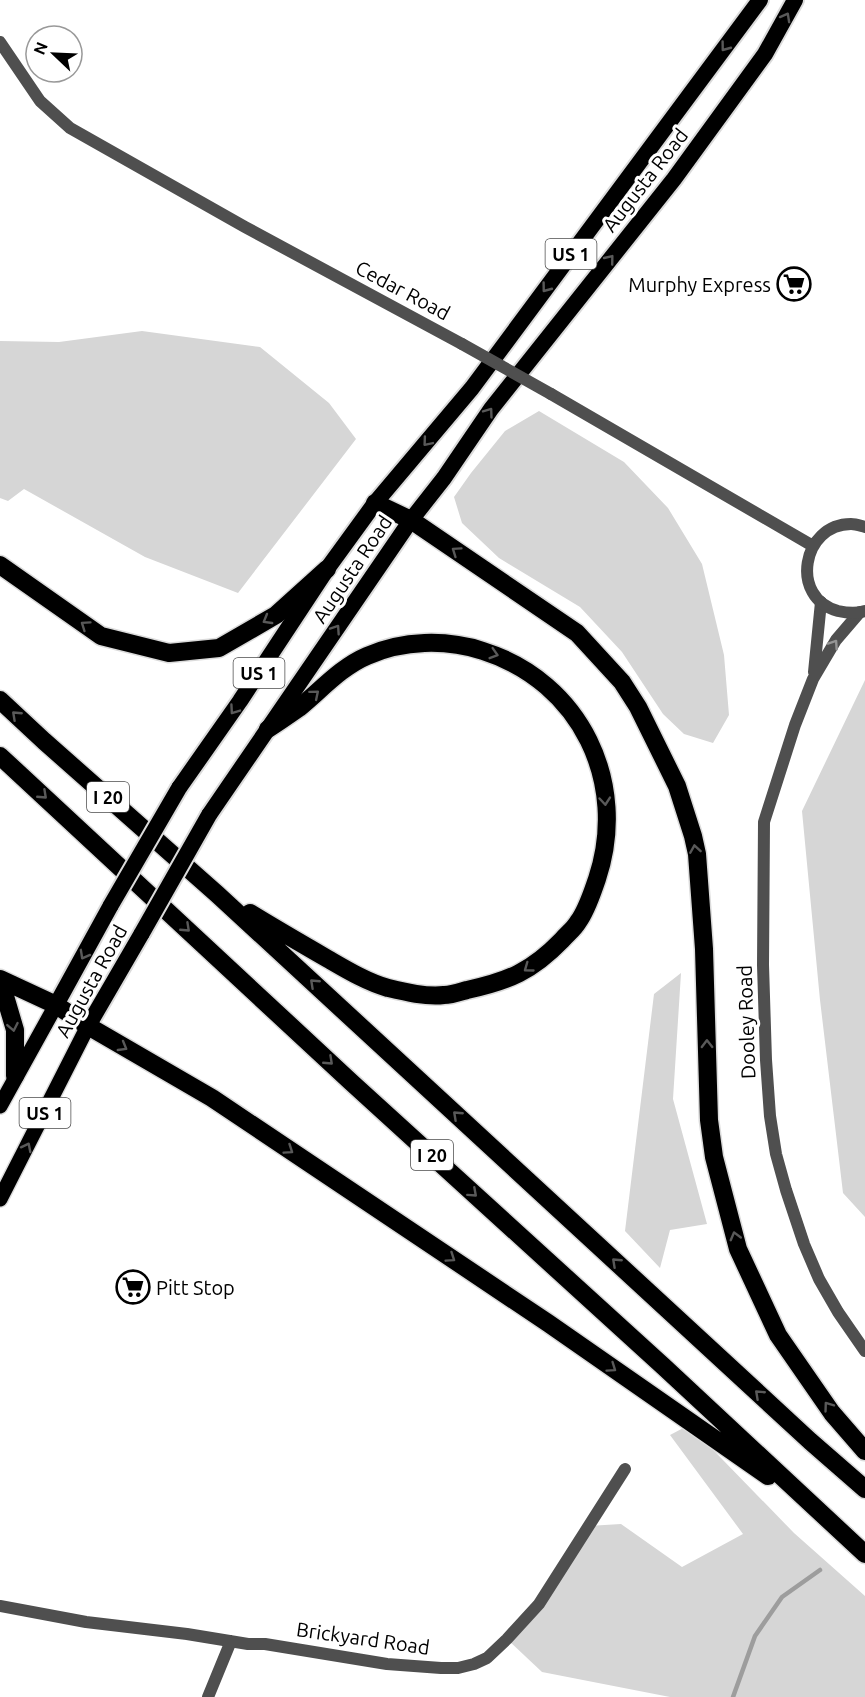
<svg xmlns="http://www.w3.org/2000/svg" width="865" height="1697" font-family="Ubuntu,sans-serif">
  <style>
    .green { fill: #d6d6d6 }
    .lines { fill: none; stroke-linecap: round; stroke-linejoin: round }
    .stream { stroke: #9d9d9d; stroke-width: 4.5 }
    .primary-casing { stroke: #dbdbdb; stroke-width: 18 }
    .trunk-casing { stroke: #dbdbdb; stroke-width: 20 }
    .motorway-casing { stroke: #dbdbdb; stroke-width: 21 }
    .minor { stroke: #4f4f4f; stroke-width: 12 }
    .tertiary { stroke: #4f4f4f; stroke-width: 12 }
    .primary { stroke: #000; stroke-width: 15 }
    .trunk { stroke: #000; stroke-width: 16 }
    .motorway { stroke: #000; stroke-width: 18 }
    .trunk-bridge-casing { stroke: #dbdbdb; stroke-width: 20; stroke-linecap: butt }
    .tertiary-bridge { stroke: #4f4f4f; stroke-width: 12 }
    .trunk-bridge { stroke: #000; stroke-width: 16 }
    .oneway { stroke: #595959 }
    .oneway2 { stroke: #959595 }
    .labels { text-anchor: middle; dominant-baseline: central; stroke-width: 6; stroke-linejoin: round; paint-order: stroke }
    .shield { fill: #fff; stroke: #4c4c4c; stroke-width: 1.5 }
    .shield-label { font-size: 18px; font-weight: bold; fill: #000 }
    .street-label { font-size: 20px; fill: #000; stroke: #fff }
    .poi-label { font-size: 20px; fill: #000; stroke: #fff; text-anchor: end }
  </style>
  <rect width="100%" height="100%" fill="#fff"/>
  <!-- green -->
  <path class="green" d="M 142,331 L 260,347 L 329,403 L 356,439 L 238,593 L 145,557 L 24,489 L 8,501 L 0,498 L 0,341 L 59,342 Z
    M 539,411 L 624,462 L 668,508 L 702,564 L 724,655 L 729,715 L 713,743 L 684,734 L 663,714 L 622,652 L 580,607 L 499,558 L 462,523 L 454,497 L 471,473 L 505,431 Z
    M 865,680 L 865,1217 L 843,1193 L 820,1000 L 802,811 Z
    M 681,973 L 673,1099 L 707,1224 L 670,1230 L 660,1268 L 625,1231 L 654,994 Z
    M 689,1425 L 794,1533 L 865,1596 L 865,1697 L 670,1697 L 542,1672 L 507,1639 L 588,1526 L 621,1524 L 682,1567 L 743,1534 L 670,1435 Z"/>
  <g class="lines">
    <!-- stream -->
    <path class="stream" d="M 733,1697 L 755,1636 L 782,1597 L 820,1570"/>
    <!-- primary casing -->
    <g class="primary-casing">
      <path id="primary" d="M 0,1106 L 56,1005
        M 0,1199 L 88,1026"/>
    </g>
    <!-- trunk casing -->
    <g class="trunk-casing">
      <path id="trunk" d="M 179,788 L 240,701 L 327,569 L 375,503 L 472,388 L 760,0
        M 209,815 L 411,520 L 444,478 L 491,409 L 674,179 L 765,54 L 795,0
        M 56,1005 L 111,905
        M 88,1026 L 142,933"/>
    </g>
    <!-- motorway casing -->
    <g class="motorway-casing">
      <path id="motorway" d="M 375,503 L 411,520 L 577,633 L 622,682 L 638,707 L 677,786 L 693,836 L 697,854 L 704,949 L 709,1120 L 714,1157 L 738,1249 L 778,1335 L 832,1413 L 865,1451
        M 0,565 L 101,636 L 169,653 L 219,648 L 276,615 L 327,569
        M 0,700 L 44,741 L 217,894 L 810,1441 L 865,1489
        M 0,756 L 351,1082 L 663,1366 L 865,1554
        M 250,913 C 276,929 302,944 328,959 C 347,970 367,982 388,988 C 405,992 426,997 444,995 C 452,995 460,992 467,990 C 509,981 532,971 562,940 C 567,934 574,929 578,922 C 587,910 592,893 597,879 C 629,783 581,682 483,651 C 446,639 403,640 367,656 C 341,667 321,690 299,708 C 289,715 279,722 268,729
        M 0,979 L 56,1005 L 88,1026 L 212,1098 L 548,1323 L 768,1476
        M 0,979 L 15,1030 L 15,1076"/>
    </g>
    <!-- minor -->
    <path class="minor" d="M 860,612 L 836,640 L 813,679 L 795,725 L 764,822 L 763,965 L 766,1060 L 770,1116 L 776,1154 L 786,1190 L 804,1244 L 819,1279 L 838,1312 L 865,1351
      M 814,672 L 821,602
      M 0,1606 L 86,1622 L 187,1634 L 248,1644 L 265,1644 L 387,1664 L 441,1668 L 458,1668 L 474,1664 L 487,1658 L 507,1639 L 539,1604 L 625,1469
      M 208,1697 L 231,1641"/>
    <!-- tertiary -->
    <path class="tertiary" d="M 0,42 L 40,101 L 70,128 L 245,227 L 462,344
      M 551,394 L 813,546
      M 865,527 C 861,526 856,524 851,524 C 802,524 789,598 838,611 C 847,613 856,614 865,611"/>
    <!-- primary -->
    <use href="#primary" class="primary"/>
    <!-- trunk -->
    <use href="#trunk" class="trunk"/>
    <!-- motorway -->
    <use href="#motorway" class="motorway"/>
    <!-- trunk-bridge casing -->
    <g class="trunk-bridge-casing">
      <path id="trunk-bridge" d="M 111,905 L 179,788
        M 142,933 L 209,815"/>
    </g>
    <!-- tertiary-bridge -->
    <path class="tertiary-bridge" d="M 462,344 L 551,394"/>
    <!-- trunk-bridge -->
    <use href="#trunk-bridge" class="trunk-bridge"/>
  </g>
  <!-- one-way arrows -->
  <defs><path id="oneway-chevron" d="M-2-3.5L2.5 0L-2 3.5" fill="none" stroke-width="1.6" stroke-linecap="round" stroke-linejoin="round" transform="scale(1.5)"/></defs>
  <g class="oneway">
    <use href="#oneway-chevron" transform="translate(786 17) rotate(-61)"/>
    <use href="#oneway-chevron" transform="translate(725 47) rotate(127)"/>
    <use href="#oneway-chevron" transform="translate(610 259) rotate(-51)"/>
    <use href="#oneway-chevron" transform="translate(546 288) rotate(127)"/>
    <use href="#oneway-chevron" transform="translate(489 412) rotate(-54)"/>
    <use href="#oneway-chevron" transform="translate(427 442) rotate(130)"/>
    <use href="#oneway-chevron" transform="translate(456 551) rotate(-145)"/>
    <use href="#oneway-chevron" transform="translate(267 620) rotate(150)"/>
    <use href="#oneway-chevron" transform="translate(85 625) rotate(-145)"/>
    <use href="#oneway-chevron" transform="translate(336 629) rotate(-56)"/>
    <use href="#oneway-chevron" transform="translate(494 654) rotate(17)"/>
    <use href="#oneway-chevron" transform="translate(315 694) rotate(-40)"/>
    <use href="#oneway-chevron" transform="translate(234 710) rotate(125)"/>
    <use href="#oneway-chevron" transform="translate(16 715) rotate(-137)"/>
    <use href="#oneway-chevron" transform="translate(43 795) rotate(43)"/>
    <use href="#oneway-chevron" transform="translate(605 801) rotate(85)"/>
    <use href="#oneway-chevron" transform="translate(695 849) rotate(-99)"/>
    <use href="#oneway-chevron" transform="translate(186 928) rotate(43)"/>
    <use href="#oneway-chevron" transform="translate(84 955) rotate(119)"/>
    <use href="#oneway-chevron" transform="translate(528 968) rotate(144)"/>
    <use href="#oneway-chevron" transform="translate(314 983) rotate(-137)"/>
    <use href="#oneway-chevron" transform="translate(13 1027) rotate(79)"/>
    <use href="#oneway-chevron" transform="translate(707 1044) rotate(-91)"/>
    <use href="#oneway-chevron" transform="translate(123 1047) rotate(30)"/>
    <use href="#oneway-chevron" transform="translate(329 1061) rotate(43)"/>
    <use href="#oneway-chevron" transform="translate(457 1115) rotate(-137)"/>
    <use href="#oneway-chevron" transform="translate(27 1147) rotate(-63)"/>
    <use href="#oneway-chevron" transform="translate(289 1150) rotate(34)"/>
    <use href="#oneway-chevron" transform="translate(473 1193) rotate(42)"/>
    <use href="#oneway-chevron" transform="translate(735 1236) rotate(-105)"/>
    <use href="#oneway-chevron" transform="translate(451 1258) rotate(34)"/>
    <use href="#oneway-chevron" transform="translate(616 1262) rotate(-137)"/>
    <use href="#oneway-chevron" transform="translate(612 1368) rotate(35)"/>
    <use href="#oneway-chevron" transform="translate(759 1394) rotate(-137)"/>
    <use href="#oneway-chevron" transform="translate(828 1406) rotate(-126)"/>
  </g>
  <use class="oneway2" href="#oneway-chevron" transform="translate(834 644) rotate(-56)"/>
  <!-- icons -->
  <defs>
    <g id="supermarket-ring" transform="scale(1.725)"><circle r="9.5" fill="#fff" stroke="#000" stroke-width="1.5"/><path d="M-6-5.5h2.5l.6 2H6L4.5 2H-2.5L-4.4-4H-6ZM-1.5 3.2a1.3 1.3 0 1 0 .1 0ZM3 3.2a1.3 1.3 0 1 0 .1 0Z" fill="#000"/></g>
  </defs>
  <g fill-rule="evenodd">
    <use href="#supermarket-ring" x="794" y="284"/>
    <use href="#supermarket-ring" x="133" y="1287"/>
  </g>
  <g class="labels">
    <!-- shield labels -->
    <g class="shield">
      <rect x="545.5" y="239" width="51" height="30" rx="4.5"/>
      <rect x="233.5" y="658" width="51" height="30" rx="4.5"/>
      <rect x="87" y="782" width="42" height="30" rx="4.5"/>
      <rect x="19.5" y="1098" width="51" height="30" rx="4.5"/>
      <rect x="411" y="1140" width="42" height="30" rx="4.5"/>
    </g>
    <g class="shield-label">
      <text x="571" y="254">US 1</text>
      <text x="259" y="673">US 1</text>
      <text x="108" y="797">I 20</text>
      <text x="45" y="1113">US 1</text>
      <text x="432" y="1155">I 20</text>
    </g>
    <!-- street labels -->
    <g class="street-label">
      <text transform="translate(645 180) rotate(-52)">Augusta Road</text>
      <text transform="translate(403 290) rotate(28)">Cedar Road</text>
      <text transform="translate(352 569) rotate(-56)">Augusta Road</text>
      <text transform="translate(91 981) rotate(-61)">Augusta Road</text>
      <text transform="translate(746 1022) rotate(-92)">Dooley Road</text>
      <text transform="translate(363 1638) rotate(8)">Brickyard Road</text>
    </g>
    <!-- poi labels -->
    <g class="poi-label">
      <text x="771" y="284">Murphy Express</text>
      <text x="156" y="1287" text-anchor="start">Pitt Stop</text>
    </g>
  </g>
  <!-- north arrow -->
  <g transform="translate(54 54) rotate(293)"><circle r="28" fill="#ffffff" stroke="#999999" stroke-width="1.5"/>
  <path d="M0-4.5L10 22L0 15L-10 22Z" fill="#000000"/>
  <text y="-9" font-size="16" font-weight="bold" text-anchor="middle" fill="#000000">N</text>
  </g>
</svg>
